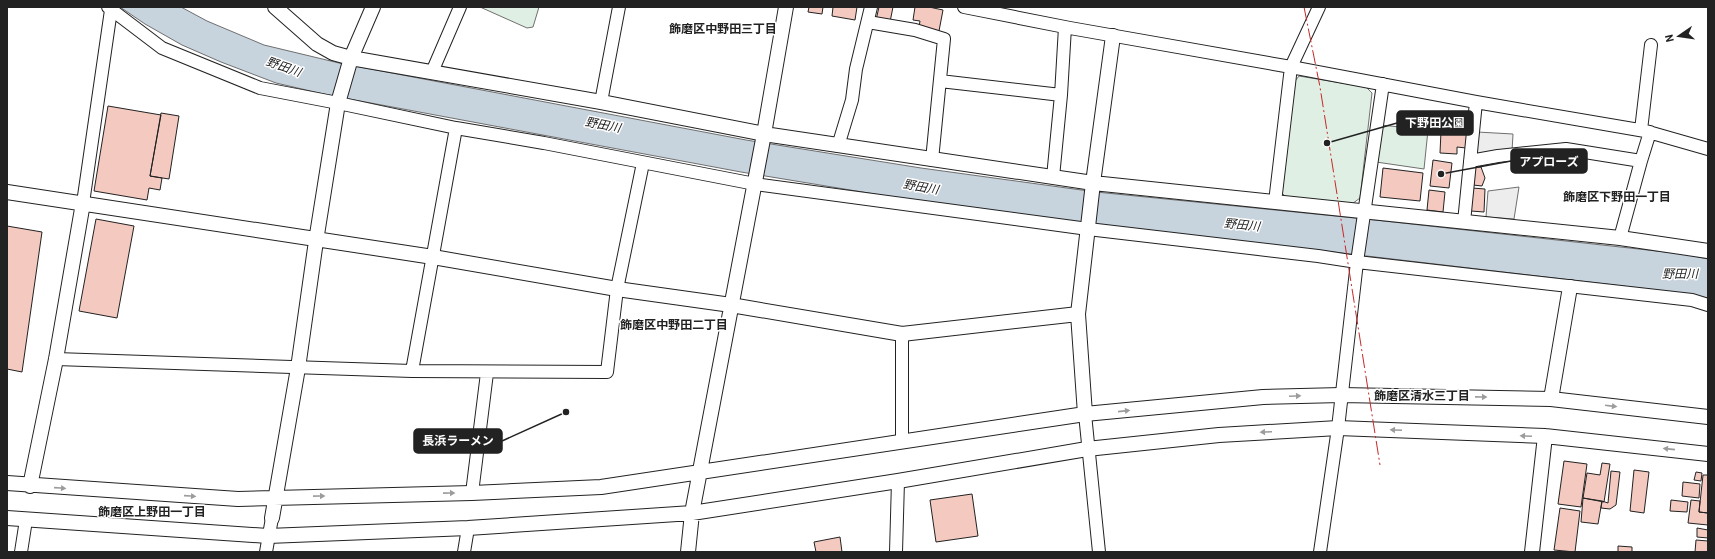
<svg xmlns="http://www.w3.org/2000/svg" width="1715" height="559" font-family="Barlow,'Noto Sans JP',sans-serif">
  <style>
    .green { fill: #e0efe3; stroke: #6f6f6f }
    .parking { fill: #ededed; stroke: #6f6f6f }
    .water { fill: #c7d3dd; stroke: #6f6f6f }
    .building { fill: #f3c9c0; stroke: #222 }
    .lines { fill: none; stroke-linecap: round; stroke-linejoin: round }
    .minor-casing { stroke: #222; stroke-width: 14 }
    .tertiary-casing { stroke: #222; stroke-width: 16 }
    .minor { stroke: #fff; stroke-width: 12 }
    .tertiary { stroke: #fff; stroke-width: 14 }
    .power { stroke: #c62828; stroke-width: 1; stroke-dasharray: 14 3 2 3; stroke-linecap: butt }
    .oneway { fill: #9c9c9c }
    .labels { text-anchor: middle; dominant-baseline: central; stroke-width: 3; stroke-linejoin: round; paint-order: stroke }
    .neighbourhood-label { font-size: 12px; font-weight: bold; fill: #222; stroke: #fff }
    .water-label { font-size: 12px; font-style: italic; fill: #222; stroke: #fff }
    .leader { fill: none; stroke: #222; stroke-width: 1.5 }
    .callout-dot { fill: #222; stroke: #fff; stroke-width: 1.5 }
    .callout { fill: #222; stroke: #222; stroke-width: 1.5 }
    .callout-label { font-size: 12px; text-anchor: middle; font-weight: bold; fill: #fff }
  </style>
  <rect width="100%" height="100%" fill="#fff"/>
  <!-- green -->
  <path class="green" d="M 480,7 L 539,7 L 533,27 L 527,28 Z
    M 1299,76 L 1366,87 L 1372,93 L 1360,198 L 1352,204 L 1287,198 L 1282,193 L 1295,81 Z
    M 1381,125 L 1428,130 L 1424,169 L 1376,162 Z"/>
  <!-- parking -->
  <path class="parking" d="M 1477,132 L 1513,134 L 1512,151 L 1473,156 Z
    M 1519,187 L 1514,219 L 1486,217 L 1488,191 Z"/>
  <!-- water -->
  <path class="water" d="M 120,7 L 181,7 L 207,21 L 264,45 L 339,63 L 746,140 L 921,168 L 1096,192 L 1375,220 L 1684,254 L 1708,259 L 1708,298 L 1648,289 L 1094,224 L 917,201 L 741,172 L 328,95 L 276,83 L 221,62 L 182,45 L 145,24 Z"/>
  <!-- building -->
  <path class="building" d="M 809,7 L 823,7 L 822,14 L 808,12 Z
    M 833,7 L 857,7 L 855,20 L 832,16 Z
    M 879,7 L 893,7 L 890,22 L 876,20 Z
    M 915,7 L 929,7 L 943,10 L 939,31 L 919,27 L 920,21 L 913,20 Z
    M 108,106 L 161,115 L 150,176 L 162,178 L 160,190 L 149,188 L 147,200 L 94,191 Z
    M 161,113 L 179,116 L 169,179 L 150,176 Z
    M 1441,131 L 1467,133 L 1466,148 L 1457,147 L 1457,154 L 1440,153 Z
    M 1433,160 L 1452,163 L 1449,188 L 1430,186 Z
    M 1474,167 L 1481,167 L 1485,178 L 1482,186 L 1473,185 Z
    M 1383,168 L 1423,173 L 1420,201 L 1380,197 Z
    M 1472,188 L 1485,189 L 1484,212 L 1471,211 Z
    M 1429,190 L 1445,192 L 1443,212 L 1427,210 Z
    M 96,219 L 134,226 L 117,318 L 79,311 Z
    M 7,226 L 42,232 L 22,372 L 7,369 Z
    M 1564,461 L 1587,464 L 1581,507 L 1558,504 Z
    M 1602,463 L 1610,464 L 1604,502 L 1583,498 L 1587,473 L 1600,475 Z
    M 1634,470 L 1649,472 L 1644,513 L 1630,511 Z
    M 1611,471 L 1620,472 L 1616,505 L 1610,509 L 1601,508 L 1602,501 L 1608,503 Z
    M 1696,472 L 1702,473 L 1701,481 L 1694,480 Z
    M 1703,475 L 1708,475 L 1708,513 L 1699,512 Z
    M 1683,482 L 1700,484 L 1699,498 L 1682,496 Z
    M 972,494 L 978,536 L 936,542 L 930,500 Z
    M 1583,498 L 1602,501 L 1598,524 L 1581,522 Z
    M 1671,500 L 1688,502 L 1687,512 L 1670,511 Z
    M 1691,500 L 1700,501 L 1699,512 L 1708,513 L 1708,525 L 1688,523 Z
    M 1560,508 L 1580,511 L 1575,552 L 1554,550 Z
    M 1697,528 L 1708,530 L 1708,538 L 1697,537 Z
    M 840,537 L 842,552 L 816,552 L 814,542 Z
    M 1696,540 L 1708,541 L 1708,552 L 1695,552 Z
    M 1618,546 L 1632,547 L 1632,552 L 1618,552 Z"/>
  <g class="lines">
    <!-- minor casing -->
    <g class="minor-casing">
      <path id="minor" d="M 108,7 L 162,48 L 260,88 L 338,103 L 456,128 L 544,143 L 755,184 L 1088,229 L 1318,256 L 1357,262 L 1692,300 L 1708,305
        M 964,7 L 1070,28 L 1291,67 L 1476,102 L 1645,131 L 1708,149
        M 868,22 L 915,30 L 944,39 L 932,160
        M 432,72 L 460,7
        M 940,81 L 1061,95
        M 601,102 L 619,7
        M 838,146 L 852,100 L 856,69 L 871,7
        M 1470,161 L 1498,156 L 1566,149 L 1641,161 L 1620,238
        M 1641,161 L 1650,132 L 1641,130 L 1651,45
        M 1053,177 L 1061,95 L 1065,27
        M 1275,202 L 1291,67 L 1319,7
        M 83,203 L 111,10
        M 1464,222 L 1476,102
        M 56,359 L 412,371 L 607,372 L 617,289 L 643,163
        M 412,371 L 456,128
        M 1085,414 L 1099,552
        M 902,442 L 902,334
        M 472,493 L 487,373
        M 21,552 L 26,520
        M 266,552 L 272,518
        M 464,552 L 468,528
        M 896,552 L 898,481
        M 1320,552 L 1338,428 L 1357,262 L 1383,84"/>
    </g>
    <!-- tertiary casing -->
    <g class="tertiary-casing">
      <path id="tertiary" d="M 275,7 L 317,44 L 333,53 L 351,58 L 601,102 L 764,134 L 1093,183 L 1620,238 L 1708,251
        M 7,192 L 433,257 L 617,289 L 731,305 L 902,334 L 1078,314
        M 1551,399 L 1570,287
        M 1085,414 L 1078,314 L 1093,183 L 1113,36
        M 7,483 L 238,499 L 472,493 L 601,487 L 1085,414 L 1263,397 L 1341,395 L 1551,399 L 1708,417
        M 30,486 L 56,359 L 83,203
        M 7,518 L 268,536 L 468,528 L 692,513 L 898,481 L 1087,449 L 1219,435 L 1338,428 L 1545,436 L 1708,454
        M 272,518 L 298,368 L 316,241 L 338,103 L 351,58 L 373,7
        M 688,552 L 692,513 L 764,134 L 786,7
        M 1532,552 L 1545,436"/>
    </g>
    <!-- minor -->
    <use href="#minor" class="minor"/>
    <!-- tertiary -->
    <use href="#tertiary" class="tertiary"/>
    <!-- power -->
    <path class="power" d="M 1304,7 L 1320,87 L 1380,465"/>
  </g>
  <!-- one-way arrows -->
  <defs><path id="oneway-solid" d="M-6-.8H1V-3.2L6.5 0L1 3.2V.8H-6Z"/></defs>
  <g class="oneway">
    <use href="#oneway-solid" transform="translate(1295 396) rotate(-2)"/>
    <use href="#oneway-solid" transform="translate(1481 397) rotate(1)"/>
    <use href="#oneway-solid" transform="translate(1611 406) rotate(7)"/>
    <use href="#oneway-solid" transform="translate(1124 411) rotate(-6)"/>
    <use href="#oneway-solid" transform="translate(1396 430) rotate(-178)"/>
    <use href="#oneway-solid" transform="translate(1266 432) rotate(177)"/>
    <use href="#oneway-solid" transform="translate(1526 436) rotate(-178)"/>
    <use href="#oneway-solid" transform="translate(1669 449) rotate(-174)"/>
    <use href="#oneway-solid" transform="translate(60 488) rotate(4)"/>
    <use href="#oneway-solid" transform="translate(449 493) rotate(-1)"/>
    <use href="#oneway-solid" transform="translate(190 496) rotate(4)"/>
    <use href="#oneway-solid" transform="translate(319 496) rotate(-1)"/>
  </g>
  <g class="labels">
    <!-- neighbourhood labels -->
    <g class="neighbourhood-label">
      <text x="723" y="28">飾磨区中野田三丁目</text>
      <text x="1617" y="196">飾磨区下野田一丁目</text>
      <text x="674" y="324">飾磨区中野田二丁目</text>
      <text x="1422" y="395">飾磨区清水三丁目</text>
      <text x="152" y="511">飾磨区上野田一丁目</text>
    </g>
    <!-- water labels -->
    <g class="water-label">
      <text transform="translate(284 66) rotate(19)">野田川</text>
      <text transform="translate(603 124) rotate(11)">野田川</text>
      <text transform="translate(921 186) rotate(10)">野田川</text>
      <text transform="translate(1242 224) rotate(6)">野田川</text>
      <text x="1680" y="273">野田川</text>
    </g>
  </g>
  <!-- callouts -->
  <path class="leader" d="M1327 143L1397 123M1441 174L1511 161M566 412L502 441"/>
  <g class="callout-dot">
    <circle cx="1327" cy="143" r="4"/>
    <circle cx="1441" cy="174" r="4"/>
    <circle cx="566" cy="412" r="4"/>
  </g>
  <g class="callout">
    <rect x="1397" y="111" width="76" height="24" rx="4"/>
    <rect x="1511" y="149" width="76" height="24" rx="4"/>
    <rect x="414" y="429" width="88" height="24" rx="4"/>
  </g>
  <g class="callout-label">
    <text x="1435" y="127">下野田公園</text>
    <text x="1549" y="166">アプローズ</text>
    <text x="458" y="445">長浜ラーメン</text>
  </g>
  <!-- border -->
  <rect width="1715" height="559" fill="none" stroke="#222222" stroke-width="16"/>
  <!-- north arrow -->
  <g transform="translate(1679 36) rotate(257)" stroke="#ffffff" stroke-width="3" paint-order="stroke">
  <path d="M0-3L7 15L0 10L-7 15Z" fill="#222222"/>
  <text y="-6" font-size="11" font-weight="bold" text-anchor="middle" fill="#222222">N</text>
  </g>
</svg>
